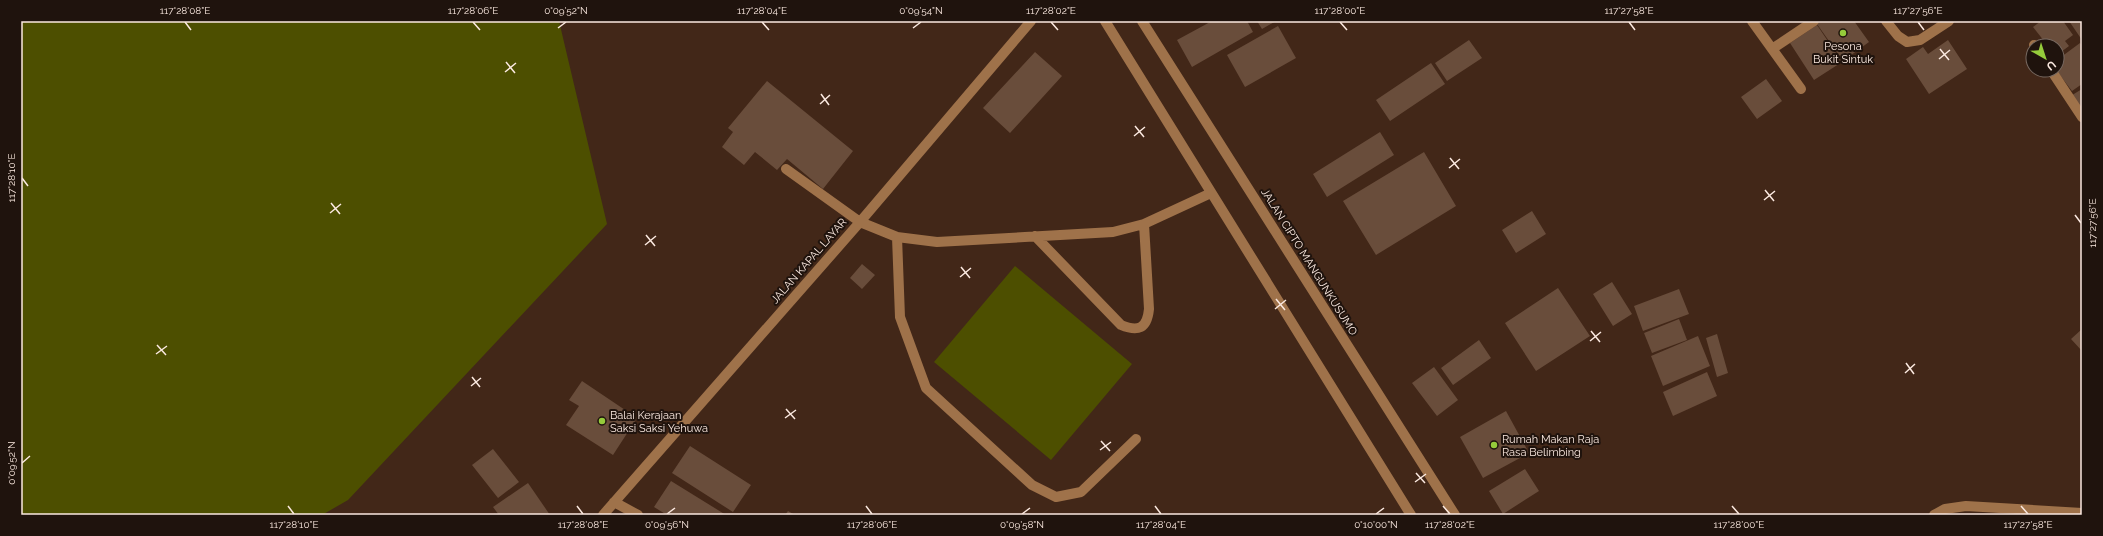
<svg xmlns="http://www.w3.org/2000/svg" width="2103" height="536" font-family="Raleway,sans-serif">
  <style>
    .green { fill: #4d4f00 }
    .building { fill: #694d3b }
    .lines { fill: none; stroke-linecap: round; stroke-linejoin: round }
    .minor { stroke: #9f724a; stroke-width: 10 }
    .ticks { fill: none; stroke: #fbe9e0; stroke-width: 1.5 }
    .poi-dot { fill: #95cc3b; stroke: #1f130d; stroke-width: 1.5 }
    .labels { text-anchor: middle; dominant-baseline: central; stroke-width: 4; stroke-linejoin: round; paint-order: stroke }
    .poi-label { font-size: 11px; fill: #fbe9e0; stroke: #1f130d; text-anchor: start }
    .street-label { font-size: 11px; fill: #fbe9e0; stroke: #1f130d }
    .neatline { fill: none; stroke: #fbe9e0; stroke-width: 1.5 }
    .ticks-label { font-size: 10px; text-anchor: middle; fill: #fbe9e0 }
  </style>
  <rect width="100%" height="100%" fill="#422718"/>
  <!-- green -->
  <path class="green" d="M 21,21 L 559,21 L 607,224 L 348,500 L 322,515 L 21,515 Z
    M 1015,266 L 1132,364 L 1051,460 L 934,362 Z"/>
  <!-- building -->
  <path class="building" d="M 1212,21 L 1247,21 L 1253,32 L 1192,67 L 1177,40 Z
    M 1257,21 L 1276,21 L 1262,29 Z
    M 1821,21 L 1854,21 L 1869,42 L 1843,61 L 1817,24 Z
    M 2041,21 L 2063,21 L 2073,35 L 2065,41 L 2069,46 L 2057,55 L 2057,46 L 2048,46 L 2033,27 Z
    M 2069,21 L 2082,21 L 2082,40 Z
    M 1817,25 L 1842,62 L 1814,80 L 1790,43 Z
    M 1278,26 L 1296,58 L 1245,87 L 1227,55 Z
    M 1469,40 L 1482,58 L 1447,81 L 1435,63 Z
    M 1948,40 L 1967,69 L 1929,94 L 1906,59 L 1923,47 L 1928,54 Z
    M 2080,43 L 2082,46 L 2082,84 L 2072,91 L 2056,70 L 2057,60 Z
    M 1035,52 L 1062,76 L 1010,133 L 983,108 Z
    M 1431,63 L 1445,84 L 1390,121 L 1376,100 Z
    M 1766,79 L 1782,101 L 1757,119 L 1741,97 Z
    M 767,81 L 853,151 L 823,189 L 787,159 L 777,170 L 755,152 L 744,165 L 722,147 L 733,132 L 728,128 Z
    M 2082,89 L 2082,116 L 2069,97 Z
    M 1380,132 L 1394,155 L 1327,197 L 1313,174 Z
    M 1424,152 L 1456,206 L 1376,255 L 1343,201 Z
    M 1532,211 L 1546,234 L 1516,253 L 1502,230 Z
    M 862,264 L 875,275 L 862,289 L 850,278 Z
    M 1612,282 L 1632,314 L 1613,326 L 1593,294 Z
    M 1558,288 L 1590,336 L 1536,371 L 1505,323 Z
    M 1679,289 L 1689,314 L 1643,331 L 1634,306 Z
    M 1679,319 L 1687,340 L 1652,353 L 1644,333 Z
    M 2082,329 L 2082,351 L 2071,339 Z
    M 1717,334 L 1728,373 L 1717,377 L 1706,338 Z
    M 1698,336 L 1710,366 L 1663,386 L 1651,356 Z
    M 1479,340 L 1491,358 L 1453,385 L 1441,368 Z
    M 1434,367 L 1458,400 L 1437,416 L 1412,383 Z
    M 1707,372 L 1717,396 L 1673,416 L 1663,392 Z
    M 582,381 L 637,418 L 613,455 L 566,425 L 579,406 L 569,400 Z
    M 1506,411 L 1529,453 L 1483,478 L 1460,437 Z
    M 690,446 L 751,485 L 733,512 L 672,473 Z
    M 493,449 L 519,482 L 498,498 L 472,465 Z
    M 1525,469 L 1539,491 L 1503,514 L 1489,491 Z
    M 671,481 L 726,515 L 667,515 L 654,507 Z
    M 528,483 L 550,515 L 499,515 L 493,507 Z
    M 788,511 L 795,515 L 785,515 Z"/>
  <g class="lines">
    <!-- minor -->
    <path class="minor" d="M 1105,21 L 1411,515
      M 1142,21 L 1455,515
      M 1752,21 L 1801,89
      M 1886,21 L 1898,36 L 1907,42 L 1920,40 L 1949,21
      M 2034,45 L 2035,46
      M 1772,49 L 1814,21
      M 2051,70 L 2082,117
      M 786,169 L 860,222 L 897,237 L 937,242 L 1113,232 L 1144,224 L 1211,193
      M 1035,236 L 1121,325 C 1138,332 1147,329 1149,309 L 1144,224
      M 897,237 L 900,317 L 926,388 L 1032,485 L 1056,497 L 1081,492 L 1136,439
      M 614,502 L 638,515
      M 603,515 L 860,222 L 1031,21
      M 1934,515 L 1945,509 L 1966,506 L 2082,513"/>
  </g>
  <!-- ticks -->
  <path class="ticks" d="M 185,22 L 191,30M 473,22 L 480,30M 762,22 L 769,30M 1051,22 L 1058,30M 1340,22 L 1347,30M 1629,22 L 1635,30M 1918,22 L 1924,30M 558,28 L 566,22M 913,28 L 921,22M 1940,49 L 1949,60M 1939,59 L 1950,50M 506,62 L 515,73M 505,72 L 516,63M 821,94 L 829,105M 820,104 L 830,95M 1135,126 L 1144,137M 1134,136 L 1145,127M 1450,158 L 1459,169M 1449,168 L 1460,159M 22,178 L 28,186M 1765,190 L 1774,201M 1764,200 L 1775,191M 331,203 L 340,214M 330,213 L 341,204M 2075,215 L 2081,223M 646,235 L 655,246M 645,245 L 656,236M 961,267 L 970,278M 960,277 L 971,268M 1276,299 L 1285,310M 1275,309 L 1286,300M 1591,331 L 1600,342M 1590,341 L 1601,332M 157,345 L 166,355M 156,354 L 167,346M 1906,363 L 1914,374M 1905,373 L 1915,364M 472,377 L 480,387M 471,386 L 481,378M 786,409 L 795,419M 785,418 L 796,410M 1101,441 L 1110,451M 1100,450 L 1111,442M 22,463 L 30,456M 1416,473 L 1425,483M 1415,482 L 1426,474M 288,506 L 294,514M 577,506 L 583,514M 866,506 L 872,514M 1155,506 L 1161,514M 1443,506 L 1450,514M 1732,506 L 1739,514M 2021,506 L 2028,514M 667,514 L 675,508M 1022,514 L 1030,508M 1376,514 L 1384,508"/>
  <!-- markers -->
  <g class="poi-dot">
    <circle cx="1843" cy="33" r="4"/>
    <circle cx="602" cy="421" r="4"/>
    <circle cx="1494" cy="445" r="4"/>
  </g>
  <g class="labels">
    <!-- poi labels -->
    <g class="poi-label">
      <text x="1843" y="46" text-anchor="middle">Pesona<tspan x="1843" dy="13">Bukit Sintuk</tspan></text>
      <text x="610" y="415">Balai Kerajaan<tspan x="610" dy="13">Saksi Saksi Yehuwa</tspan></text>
      <text x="1502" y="439">Rumah Makan Raja<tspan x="1502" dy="13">Rasa Belimbing</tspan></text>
    </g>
    <!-- street labels -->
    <g class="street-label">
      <text transform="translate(809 261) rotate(-49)">JALAN KAPAL LAYAR</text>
      <text transform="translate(1309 262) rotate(58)">JALAN CIPTO MANGUNKUSUMO</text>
    </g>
  </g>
  <!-- border -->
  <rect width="2103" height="536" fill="none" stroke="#1f130d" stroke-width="44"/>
  <!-- north arrow -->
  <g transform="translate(2045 58) rotate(141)"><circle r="19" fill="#1f130d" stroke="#776961"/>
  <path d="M0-3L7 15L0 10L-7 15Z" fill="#95cc3b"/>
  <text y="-6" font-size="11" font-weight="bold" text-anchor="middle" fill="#fbe9e0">U</text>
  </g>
  <rect x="22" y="22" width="2059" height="492" class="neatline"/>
  <g class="ticks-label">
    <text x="185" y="14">117°28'08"E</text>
    <text x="473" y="14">117°28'06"E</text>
    <text x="566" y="14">0°09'52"N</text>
    <text x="762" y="14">117°28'04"E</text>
    <text x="921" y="14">0°09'54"N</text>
    <text x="1051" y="14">117°28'02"E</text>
    <text x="1340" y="14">117°28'00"E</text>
    <text x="1629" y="14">117°27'58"E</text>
    <text x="1918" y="14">117°27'56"E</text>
    <text transform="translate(11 178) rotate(-90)" y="4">117°28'10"E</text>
    <text transform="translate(2092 223) rotate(-90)" y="4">117°27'56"E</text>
    <text transform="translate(11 463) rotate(-90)" y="4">0°09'52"N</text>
    <text x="294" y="528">117°28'10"E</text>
    <text x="583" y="528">117°28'08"E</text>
    <text x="667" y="528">0°09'56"N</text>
    <text x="872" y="528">117°28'06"E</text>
    <text x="1022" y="528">0°09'58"N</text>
    <text x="1161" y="528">117°28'04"E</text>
    <text x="1376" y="528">0°10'00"N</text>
    <text x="1450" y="528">117°28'02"E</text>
    <text x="1739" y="528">117°28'00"E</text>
    <text x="2028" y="528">117°27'58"E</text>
  </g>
</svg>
